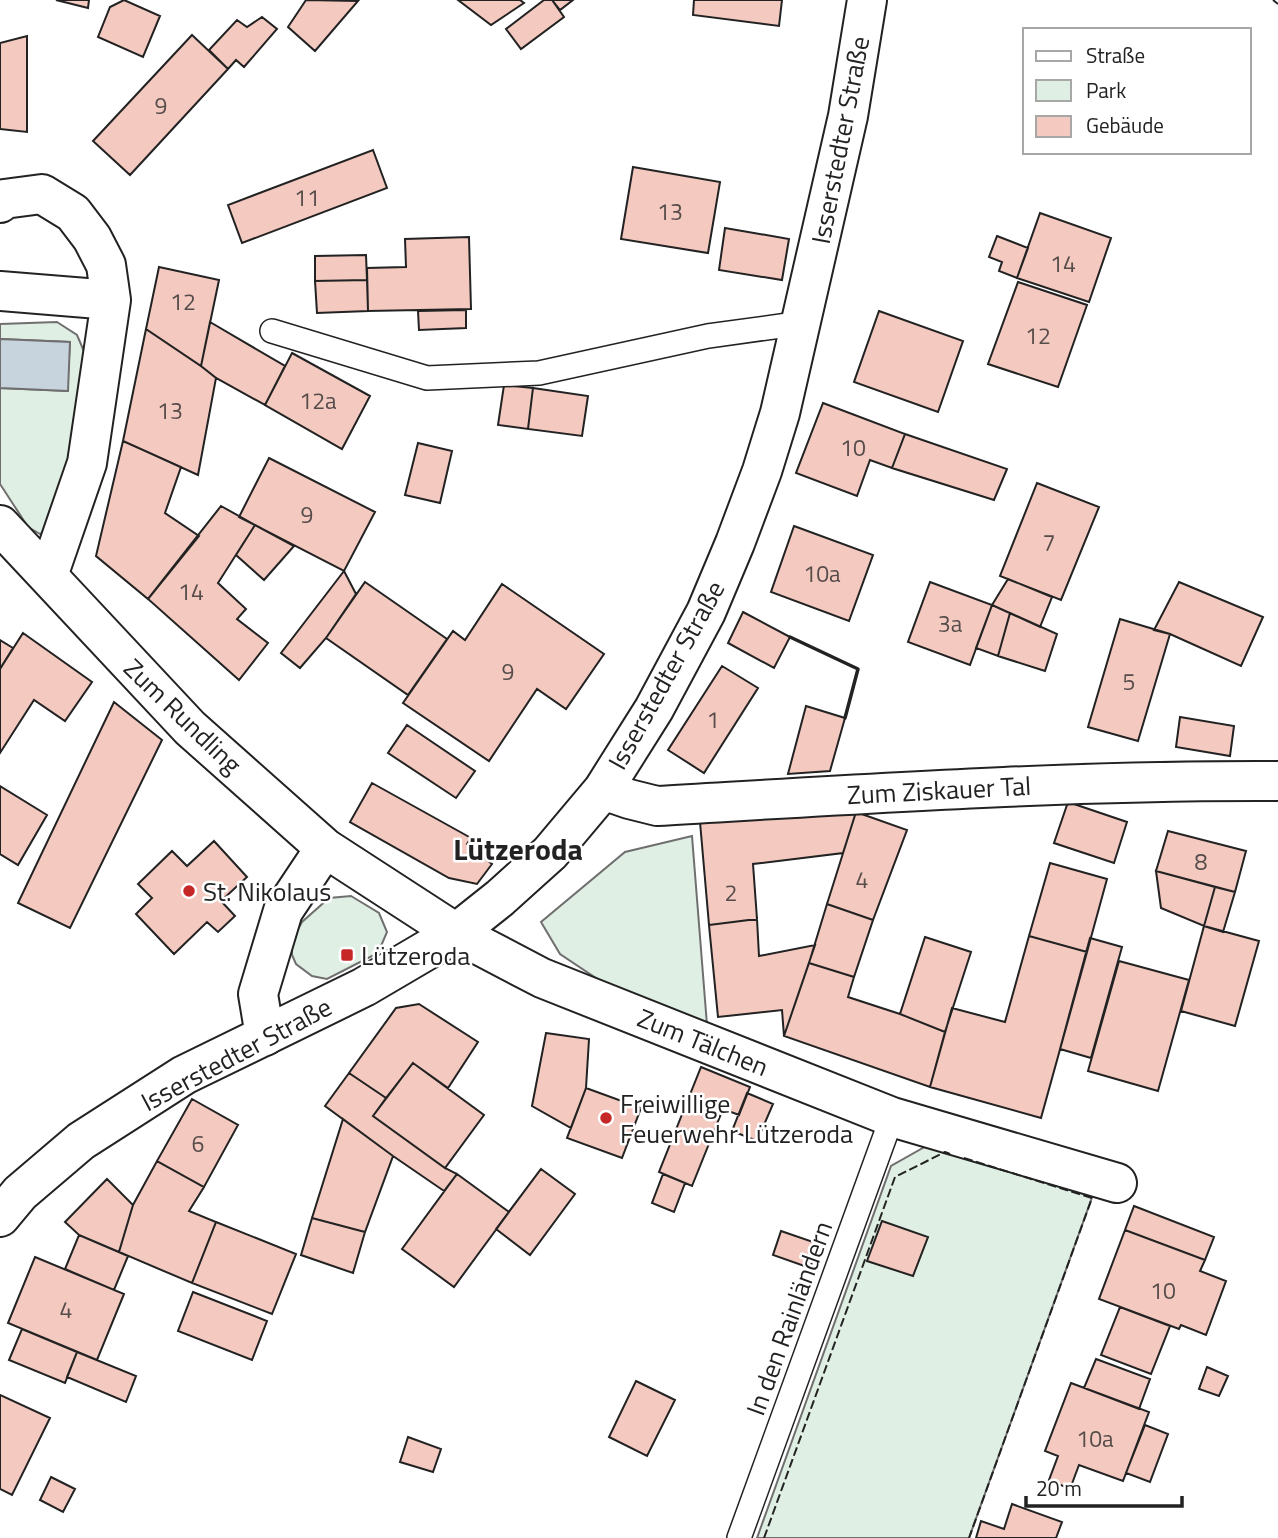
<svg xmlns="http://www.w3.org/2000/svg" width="1278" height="1538" font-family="'Titillium Web',sans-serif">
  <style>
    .green { fill: #e0efe3; stroke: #6f6f6f; stroke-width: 2 }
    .water { fill: #c7d3dd; stroke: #6f6f6f; stroke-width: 2 }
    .building { fill: #f3c9c0; stroke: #222; stroke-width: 2 }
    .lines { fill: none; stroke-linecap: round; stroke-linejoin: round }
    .service-casing { stroke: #222; stroke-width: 26 }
    .minor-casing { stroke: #222; stroke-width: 42 }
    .tertiary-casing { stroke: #222; stroke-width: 42 }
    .service { stroke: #fff; stroke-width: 23 }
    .minor { stroke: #fff; stroke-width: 38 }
    .tertiary { stroke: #fff; stroke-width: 38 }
    .fence { stroke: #222; stroke-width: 2; stroke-dasharray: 9 3.5; stroke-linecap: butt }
    .wall { stroke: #222; stroke-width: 3.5 }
    .poi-dot { fill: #c62828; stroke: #fff; stroke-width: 2.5 }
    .labels { text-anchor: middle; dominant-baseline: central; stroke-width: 5; stroke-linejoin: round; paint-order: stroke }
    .number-label { font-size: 23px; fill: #564c4a }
    .street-label { font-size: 26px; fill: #222; stroke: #fff }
    .poi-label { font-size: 26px; fill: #222; stroke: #fff; text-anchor: start }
    .quarter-label { font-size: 30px; font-weight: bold; fill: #222; stroke: #fff }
  </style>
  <rect width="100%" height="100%" fill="#fff"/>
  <!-- green -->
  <path class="green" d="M 57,322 L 77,335 L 86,356 L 58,526 L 40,534 L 28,527 L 0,484 L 0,388 L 67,391 L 70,342 L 0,339 L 0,324 Z
    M 692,836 L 707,1025 L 605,984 L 560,954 L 541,922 L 625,852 Z
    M 351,896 L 379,913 L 387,932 L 378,953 L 327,979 L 312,976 L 296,964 L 292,955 L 292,940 L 302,922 L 329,898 Z
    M 937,1140 L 1094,1192 L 969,1538 L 757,1538 L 891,1166 Z"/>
  <!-- water -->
  <path class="water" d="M 0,339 L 70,342 L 68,391 L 0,388 Z"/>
  <!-- building -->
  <path class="building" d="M 56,0 L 89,0 L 88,8 Z
    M 124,0 L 160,16 L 143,57 L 98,37 L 110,7 Z
    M 306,0 L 358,1 L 315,51 L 288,27 Z
    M 458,0 L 520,0 L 524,3 L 491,25 Z
    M 544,0 L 552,0 L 564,17 L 521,49 L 506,29 Z
    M 552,0 L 573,0 L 560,10 Z
    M 694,0 L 782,0 L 779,26 L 693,15 Z
    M 262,17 L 277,29 L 244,67 L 236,60 L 228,69 L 209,50 L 237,20 L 247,27 Z
    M 192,35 L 228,69 L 130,175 L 93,141 Z
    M 27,36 L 27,132 L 0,129 L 0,43 Z
    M 373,150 L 387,188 L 242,243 L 228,205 Z
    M 633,167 L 720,182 L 708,253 L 621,239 Z
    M 1040,213 L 1111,238 L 1089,302 L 1017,278 Z
    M 725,228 L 789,239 L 782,280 L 719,270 Z
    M 997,236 L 1028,248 L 1017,278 L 999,271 L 1002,262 L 989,257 Z
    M 469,237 L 471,309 L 368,311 L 367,268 L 406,267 L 405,239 Z
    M 366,255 L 367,280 L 315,281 L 315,256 Z
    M 159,267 L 219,280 L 201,366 L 146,329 Z
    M 367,280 L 368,311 L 317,313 L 315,281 Z
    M 1018,282 L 1087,305 L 1058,387 L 988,364 Z
    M 466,310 L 466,328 L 419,330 L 418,311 Z
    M 879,311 L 963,341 L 938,412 L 854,382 Z
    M 210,322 L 285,366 L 265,405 L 216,378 L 201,366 Z
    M 146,329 L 201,366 L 216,378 L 198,475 L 123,441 Z
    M 292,353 L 370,396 L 342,449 L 265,405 Z
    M 504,385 L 533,388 L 528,429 L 498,425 Z
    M 533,388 L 588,396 L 582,436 L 528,429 Z
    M 823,403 L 905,434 L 892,468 L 870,460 L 857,496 L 796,473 Z
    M 905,434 L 1007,469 L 994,500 L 892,468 Z
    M 123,441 L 181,467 L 165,513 L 199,536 L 148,599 L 96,556 Z
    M 418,443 L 452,451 L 440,503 L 405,495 Z
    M 269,458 L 375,512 L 344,571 L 239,517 Z
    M 1037,483 L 1099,507 L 1061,600 L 1000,576 Z
    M 221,506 L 255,525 L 218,583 L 246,609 L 237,619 L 268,643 L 239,680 L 148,599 Z
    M 255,525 L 294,546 L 264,580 L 236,555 Z
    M 794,526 L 873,555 L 849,621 L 771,592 Z
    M 344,571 L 356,594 L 326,638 L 300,668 L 281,653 Z
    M 1008,579 L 1052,597 L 1040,627 L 992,605 Z
    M 365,582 L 447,639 L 408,695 L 326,638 Z
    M 930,582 L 992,605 L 970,665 L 908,642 Z
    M 1179,582 L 1263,617 L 1241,666 L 1170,634 L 1154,630 Z
    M 502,584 L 604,654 L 566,709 L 537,689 L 489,761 L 403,703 L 453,631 L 465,640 Z
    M 992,605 L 1010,613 L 998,656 L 976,648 Z
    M 743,612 L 790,637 L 774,668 L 728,643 Z
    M 1010,613 L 1057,634 L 1045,671 L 998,656 Z
    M 1120,619 L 1170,634 L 1138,741 L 1088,727 Z
    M 23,633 L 92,682 L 65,721 L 34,700 L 0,753 L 0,669 Z
    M 0,640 L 13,648 L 0,669 Z
    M 722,666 L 758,688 L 704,773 L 668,750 Z
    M 114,702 L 162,740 L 70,928 L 18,903 Z
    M 806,706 L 845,718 L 830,771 L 788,774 Z
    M 1180,717 L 1234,726 L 1230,756 L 1176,747 Z
    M 407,725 L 475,771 L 456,798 L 388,753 Z
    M 372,783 L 471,838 L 467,844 L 492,864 L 477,884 L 449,878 L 350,822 Z
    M 0,786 L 47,815 L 18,865 L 0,854 Z
    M 1068,802 L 1127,822 L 1114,863 L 1054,843 Z
    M 856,812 L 907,830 L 873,920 L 827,904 Z
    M 856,812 L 843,853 L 753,864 L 757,919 L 709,925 L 700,822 Z
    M 1168,831 L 1246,851 L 1235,892 L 1156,871 Z
    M 214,841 L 247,877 L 221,901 L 235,916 L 218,932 L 207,922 L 174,954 L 136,914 L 152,898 L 138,884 L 172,851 L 187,866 Z
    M 1050,863 L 1107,879 L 1087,952 L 1029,936 Z
    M 1156,871 L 1215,887 L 1204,926 L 1161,908 Z
    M 1215,887 L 1235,892 L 1223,932 L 1204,926 Z
    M 827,904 L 873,920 L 854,977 L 809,963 Z
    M 757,919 L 759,956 L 815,945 L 784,1036 L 782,1010 L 718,1017 L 709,925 Z
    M 1204,926 L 1259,941 L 1235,1026 L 1181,1011 Z
    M 1029,936 L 1087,952 L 1041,1118 L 930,1087 L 952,1008 L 1005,1022 Z
    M 925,937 L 971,952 L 945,1032 L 900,1014 Z
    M 1090,938 L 1122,947 L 1091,1058 L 1060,1049 Z
    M 1119,961 L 1189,980 L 1158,1091 L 1088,1071 Z
    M 809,963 L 854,977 L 848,997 L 900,1014 L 945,1032 L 930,1087 L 784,1036 Z
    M 419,1004 L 478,1042 L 448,1088 L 413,1063 L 386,1098 L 349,1073 L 396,1008 Z
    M 546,1033 L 589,1039 L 586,1088 L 571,1128 L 532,1106 Z
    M 413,1063 L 484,1115 L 445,1168 L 373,1116 Z
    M 701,1067 L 750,1087 L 739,1115 L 723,1109 L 692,1186 L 659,1172 Z
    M 349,1073 L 386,1098 L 373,1116 L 445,1168 L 457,1174 L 444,1191 L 393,1156 L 325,1106 Z
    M 586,1088 L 641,1108 L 622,1158 L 567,1138 Z
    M 747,1093 L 773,1104 L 757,1141 L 732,1131 Z
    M 192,1099 L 238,1125 L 204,1187 L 157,1161 Z
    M 343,1119 L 393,1156 L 365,1232 L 312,1218 Z
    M 157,1161 L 204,1187 L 189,1211 L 216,1222 L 192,1283 L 119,1252 L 133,1205 Z
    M 541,1169 L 575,1194 L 530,1255 L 496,1229 Z
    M 457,1174 L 509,1212 L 454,1287 L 402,1249 Z
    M 663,1174 L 685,1183 L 674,1212 L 652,1203 Z
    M 107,1179 L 133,1205 L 119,1252 L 79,1235 L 65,1222 Z
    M 1134,1206 L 1214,1237 L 1205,1260 L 1125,1230 Z
    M 312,1218 L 365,1232 L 353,1273 L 301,1255 Z
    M 882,1221 L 928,1237 L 913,1276 L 867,1261 Z
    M 216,1222 L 296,1254 L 272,1314 L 192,1283 Z
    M 1125,1230 L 1205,1260 L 1200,1271 L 1226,1281 L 1206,1335 L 1181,1325 L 1179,1329 L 1099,1299 Z
    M 781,1231 L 819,1244 L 810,1268 L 773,1255 Z
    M 79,1235 L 128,1256 L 114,1290 L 65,1269 Z
    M 35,1257 L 124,1294 L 97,1360 L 8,1323 Z
    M 193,1292 L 267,1321 L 252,1360 L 178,1331 Z
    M 1120,1307 L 1170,1326 L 1151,1374 L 1101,1355 Z
    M 22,1329 L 77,1352 L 65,1383 L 9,1360 Z
    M 77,1352 L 136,1376 L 126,1402 L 67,1377 Z
    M 1096,1359 L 1150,1379 L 1139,1409 L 1084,1388 Z
    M 1207,1367 L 1228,1376 L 1219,1396 L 1199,1389 Z
    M 636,1381 L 675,1400 L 647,1456 L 609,1437 Z
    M 1071,1383 L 1149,1412 L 1123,1481 L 1079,1465 L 1070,1489 L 1049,1480 L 1058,1456 L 1045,1451 Z
    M 0,1395 L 50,1418 L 12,1495 L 0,1489 Z
    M 1145,1425 L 1168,1434 L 1150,1482 L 1126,1473 Z
    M 408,1437 L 441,1449 L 433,1472 L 400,1462 Z
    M 51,1477 L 75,1489 L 63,1512 L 40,1500 Z
    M 1012,1504 L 1062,1522 L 1056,1538 L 976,1538 L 981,1521 L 1004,1529 Z"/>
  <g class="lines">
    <!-- service casing -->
    <g class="service-casing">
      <path id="service" d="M 272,331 L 427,378 L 539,373 L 708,336 L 802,323
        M 739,1538 L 892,1117"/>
    </g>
    <!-- minor casing -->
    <g class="minor-casing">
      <path id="minor" d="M 0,203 L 4,199 L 42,194 L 73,213 L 92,238 L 106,265 L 111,300
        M 0,291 L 111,300 L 87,463 L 48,576
        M 0,525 L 190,728 L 325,848 L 456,933 L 542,978 L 892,1117 L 1117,1183
        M 265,1036 L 258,994 L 283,911 L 325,848"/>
    </g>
    <!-- tertiary casing -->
    <g class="tertiary-casing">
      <path id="tertiary" d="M 603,790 L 629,799 L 657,806 C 864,794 1071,780 1278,781
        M 0,1217 L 20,1193 L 81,1141 L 184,1075 L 364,987 L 456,933 L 500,898 L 550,853 L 603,790 L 654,709 L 706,612 L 735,543 L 762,471 L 780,413 L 848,116 L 867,0"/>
    </g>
    <!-- service -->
    <use href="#service" class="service"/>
    <!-- minor -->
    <use href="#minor" class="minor"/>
    <!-- tertiary -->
    <use href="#tertiary" class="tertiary"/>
    <!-- fence -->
    <path class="fence" d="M 1273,0 L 1278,4
      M 964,1158 L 1092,1198 L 969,1538
      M 764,1538 L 895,1177 L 945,1152 L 950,1154"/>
    <!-- wall -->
    <path class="wall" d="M 790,637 L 858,669 L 845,718"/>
  </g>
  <!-- markers -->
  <g class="poi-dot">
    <circle cx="189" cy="891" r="7"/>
    <rect x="340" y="948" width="14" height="14" rx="3.5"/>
    <circle cx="606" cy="1118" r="7"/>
  </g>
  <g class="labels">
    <!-- number labels -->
    <g class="number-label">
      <text x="161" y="105">9</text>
      <text x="307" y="197">11</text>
      <text x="670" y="211">13</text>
      <text x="1063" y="263">14</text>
      <text x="183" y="301">12</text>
      <text x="1038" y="335">12</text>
      <text x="318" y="400">12a</text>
      <text x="170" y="410">13</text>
      <text x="853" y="447">10</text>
      <text x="307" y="514">9</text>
      <text x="1049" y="542">7</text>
      <text x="822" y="573">10a</text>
      <text x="191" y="591">14</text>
      <text x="950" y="623">3a</text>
      <text x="508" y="671">9</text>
      <text x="1129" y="681">5</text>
      <text x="713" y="719">1</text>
      <text x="1201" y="861">8</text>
      <text x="862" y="879">4</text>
      <text x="731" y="892">2</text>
      <text x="198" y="1143">6</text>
      <text x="1163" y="1290">10</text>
      <text x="66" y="1309">4</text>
      <text x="1095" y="1438">10a</text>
    </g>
    <!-- street labels -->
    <g class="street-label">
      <text transform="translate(840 140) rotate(-79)">Isserstedter Straße</text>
      <text transform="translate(666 675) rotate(-61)">Isserstedter Straße</text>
      <text transform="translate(183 716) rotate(44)">Zum Rundling</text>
      <text transform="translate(939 790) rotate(-3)">Zum Ziskauer Tal</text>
      <text transform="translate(703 1042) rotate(22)">Zum Tälchen</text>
      <text transform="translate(236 1054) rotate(-28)">Isserstedter Straße</text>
      <text transform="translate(789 1318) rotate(-70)">In den Rainländern</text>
    </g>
    <!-- poi labels -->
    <g class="poi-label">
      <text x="203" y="891">St. Nikolaus</text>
      <text x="361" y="955">Lützeroda</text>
      <text x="620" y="1103">Freiwillige<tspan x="620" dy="30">Feuerwehr Lützeroda</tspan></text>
    </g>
    <!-- quarter labels -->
    <g class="quarter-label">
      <text x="518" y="849">Lützeroda</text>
    </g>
  </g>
  <!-- legend -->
  <rect x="1023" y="28" width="228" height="126" fill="#ffffff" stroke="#a7a7a7" stroke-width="2"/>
  <rect x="1036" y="51" width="35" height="10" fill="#ffffff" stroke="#a7a7a7" stroke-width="2"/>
  <text x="1086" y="63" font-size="21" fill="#222222">Straße</text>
  <rect x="1036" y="80" width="35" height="21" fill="#e0efe3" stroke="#a7a7a7" stroke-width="2"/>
  <text x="1086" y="98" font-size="21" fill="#222222">Park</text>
  <rect x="1036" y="116" width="35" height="21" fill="#f3c9c0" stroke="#a7a7a7" stroke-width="2"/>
  <text x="1086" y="133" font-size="21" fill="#222222">Gebäude</text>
  <!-- scale -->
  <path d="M1026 1496v10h156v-10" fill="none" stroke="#222222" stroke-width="3.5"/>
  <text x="1036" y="1496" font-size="21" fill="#222222" stroke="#ffffff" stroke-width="5" paint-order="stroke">20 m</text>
</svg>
